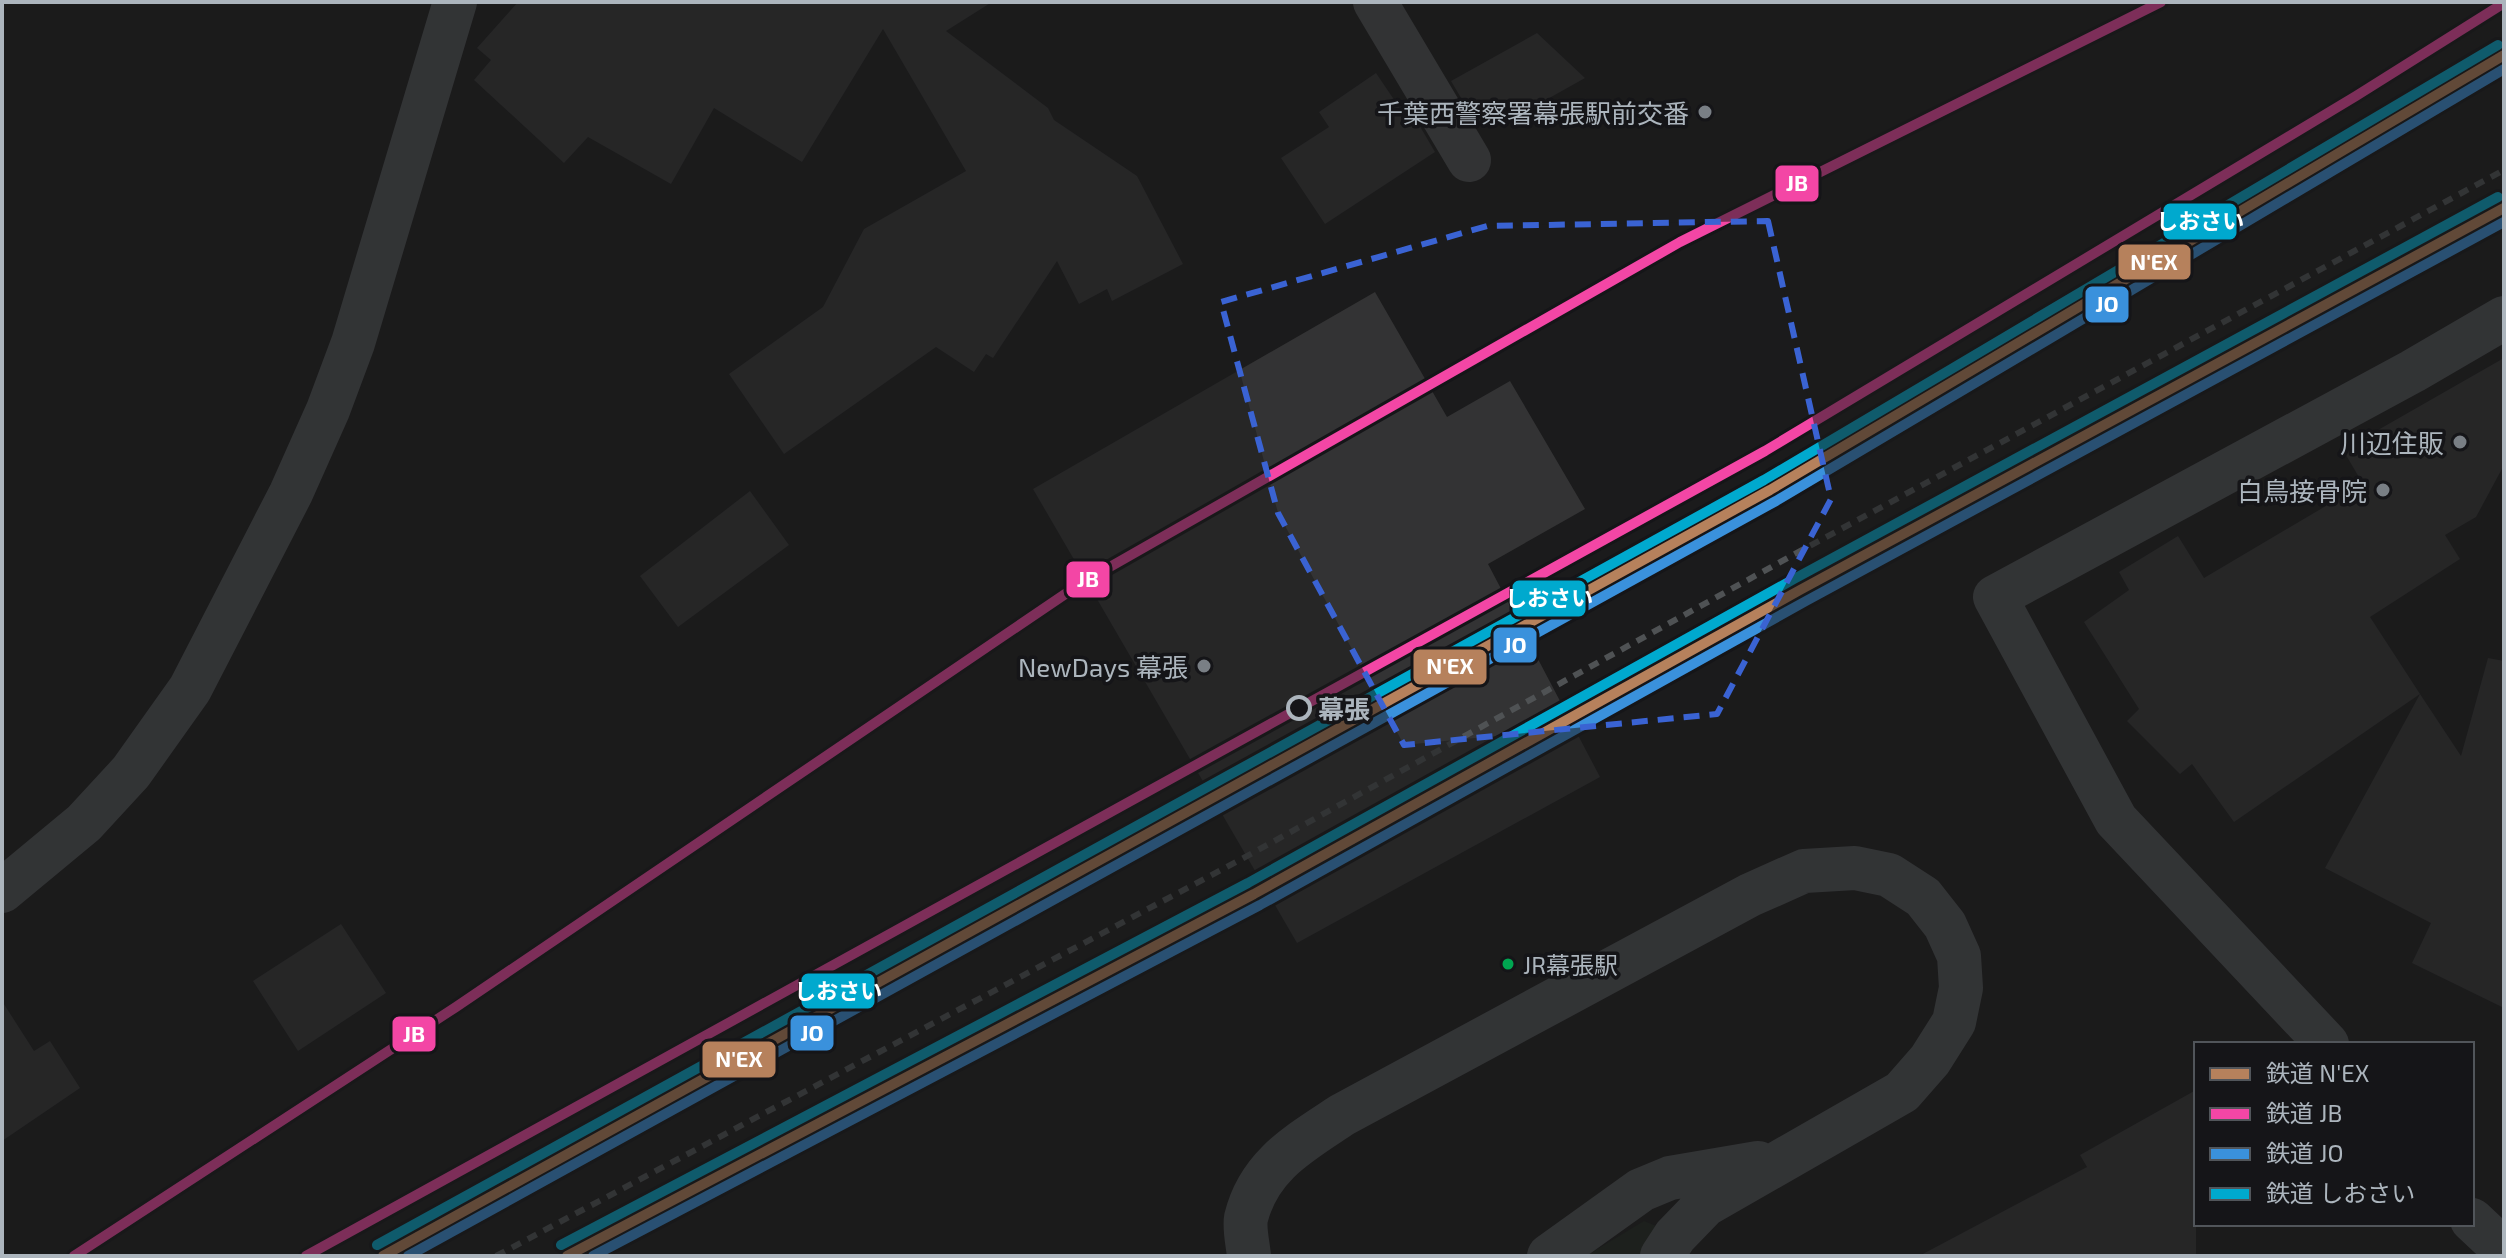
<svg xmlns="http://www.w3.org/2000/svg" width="2506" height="1258" font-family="'Exo 2','Noto Sans JP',sans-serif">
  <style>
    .green { fill: #1f261f }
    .building { fill: #333334 }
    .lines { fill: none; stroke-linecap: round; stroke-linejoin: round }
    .street { stroke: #4f5255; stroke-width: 44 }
    .secondary { stroke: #4e5052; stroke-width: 44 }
    .rail { stroke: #4f5254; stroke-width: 6; stroke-dasharray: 10 8; stroke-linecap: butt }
    .rail-1-casing { stroke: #151518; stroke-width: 16 }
    .rail-2-casing { stroke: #151518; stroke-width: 16 }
    .rail-3-casing { stroke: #151518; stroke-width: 16 }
    .rail-4-casing { stroke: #151518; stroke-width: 16 }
    .rail-1 { stroke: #b6815c; stroke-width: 10 }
    .rail-2 { stroke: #f346a5; stroke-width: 10 }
    .rail-3 { stroke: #3a91dc; stroke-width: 10 }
    .rail-4 { stroke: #00a9ce; stroke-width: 10 }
    .marked { fill: none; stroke: #3a63d3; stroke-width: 6; stroke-dasharray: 16 10; stroke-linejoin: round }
    .poi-dot { fill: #797f85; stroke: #151518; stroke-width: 3 }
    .stop-dot { fill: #151518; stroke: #acb5bd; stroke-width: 4 }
    .bus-dot { fill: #00a651; stroke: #151518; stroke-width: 3 }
    .labels { text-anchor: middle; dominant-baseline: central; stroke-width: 7; stroke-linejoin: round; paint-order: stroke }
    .bus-label { font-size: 24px; fill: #acb5bd; stroke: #151518; text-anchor: start }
    .poi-label { font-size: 26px; fill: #acb5bd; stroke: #151518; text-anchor: end }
    .stop-label { font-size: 26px; font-weight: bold; fill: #acb5bd; stroke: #151518; text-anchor: start }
    .line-badge { stroke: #151518; stroke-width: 3 }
    .badge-label { font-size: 22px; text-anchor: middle; font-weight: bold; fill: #fff }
  </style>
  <rect width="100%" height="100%" fill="#1b1b1c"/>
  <!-- green -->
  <path class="green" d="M 1644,1221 L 1659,1227 L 1643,1256 L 1586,1256 Z"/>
  <!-- building -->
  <path class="building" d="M 518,2 L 992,2 L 946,31 L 1048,108 L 1054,120 L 1137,176 L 1183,264 L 1112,301 L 1107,289 L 1079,304 L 1057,261 L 993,358 L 986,354 L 974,372 L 936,347 L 784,454 L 729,374 L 823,307 L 864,229 L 966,171 L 883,29 L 802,162 L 714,108 L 671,184 L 588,137 L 564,163 L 474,80 L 491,60 L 477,48 Z
    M 1537,33 L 1585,78 L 1501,125 L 1495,114 L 1477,125 L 1451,81 Z
    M 1376,73 L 1401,110 L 1408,106 L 1435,152 L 1325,224 L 1281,158 L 1329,127 L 1319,112 Z
    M 1375,292 L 1447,417 L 1510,381 L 1585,509 L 1488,564 L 1600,777 L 1297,943 L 1033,489 Z
    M 2504,358 L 2504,465 L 2476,517 L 2445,535 L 2460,559 L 2370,617 L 2420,694 L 2234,822 L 2192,764 L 2180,774 L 2127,721 L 2139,709 L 2084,622 L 2129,590 L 2119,572 L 2178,536 L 2204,578 L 2363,484 L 2343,450 Z
    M 750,491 L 789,545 L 678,627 L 640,576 Z
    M 2488,658 L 2504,661 L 2504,1008 L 2412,963 L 2431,923 L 2325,868 L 2420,694 L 2461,756 Z
    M 341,924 L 386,993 L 298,1051 L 253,981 Z
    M 2,1001 L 34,1051 L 50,1041 L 80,1088 L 2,1141 Z
    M 2196,1090 L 2196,1256 L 1919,1256 L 2087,1167 L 2080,1155 Z"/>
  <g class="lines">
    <!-- street -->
    <path class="street" d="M 2,891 L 84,823 L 131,772 L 190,689 L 291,493 L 328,410 L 353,343 L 455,2
      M 2327,1044 L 2116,820 L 1995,597 L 2413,371 L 2504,318
      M 2472,1220 L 2504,1250
      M 1249,1256 C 1248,1245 1244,1229 1246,1218 C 1259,1165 1300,1143 1342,1115 L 1750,895 L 1804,871 L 1855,868 L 1889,875 L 1923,897 L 1945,925 L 1959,956 L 1961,988 L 1954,1022 L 1930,1060 L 1902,1092 L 1705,1205 L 1675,1236 L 1662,1256
      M 1549,1256 L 1641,1190 L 1670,1178 L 1758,1163"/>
    <!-- secondary -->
    <path class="secondary" d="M 1375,2 L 1469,160"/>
    <!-- rail -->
    <path class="rail" d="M 496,1256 L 1238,861 L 1793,555 L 2504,170"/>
    <!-- rail-1 casing -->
    <g class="rail-1-casing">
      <path id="rail-1" d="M 383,1256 L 1770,490 L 2504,55
        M 567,1256 L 1254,894 L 1800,590 L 2504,208"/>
    </g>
    <!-- rail-2 casing -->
    <g class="rail-2-casing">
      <path id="rail-2" d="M 74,1256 L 456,1007 L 1080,584 L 1680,242 L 2161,2
        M 306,1256 L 1765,451 L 2356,96 L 2504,3"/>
    </g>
    <!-- rail-3 casing -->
    <g class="rail-3-casing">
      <path id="rail-3" d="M 408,1256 L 1776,501 L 2504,69
        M 593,1256 L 1260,905 L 1806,601 L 2504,222"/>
    </g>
    <!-- rail-4 casing -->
    <g class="rail-4-casing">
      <path id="rail-4" d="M 377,1245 L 1764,480 L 2498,45
        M 561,1245 L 1248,883 L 1794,579 L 2498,197"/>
    </g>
    <!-- rail-1 -->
    <use href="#rail-1" class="rail-1"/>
    <!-- rail-2 -->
    <use href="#rail-2" class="rail-2"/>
    <!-- rail-3 -->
    <use href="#rail-3" class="rail-3"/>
    <!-- rail-4 -->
    <use href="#rail-4" class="rail-4"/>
  </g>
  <!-- marked area -->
  <path d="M0 0H2506V1258H0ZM 1768,221 L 1831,499 L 1717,714 L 1404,745 L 1278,513 L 1221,302 L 1487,226 Z" fill="#1b1b1c" fill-opacity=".55" fill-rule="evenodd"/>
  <path class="marked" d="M 1768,221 L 1831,499 L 1717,714 L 1404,745 L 1278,513 L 1221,302 L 1487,226 Z"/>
  <!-- markers -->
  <g class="poi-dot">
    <circle cx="1705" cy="112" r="8"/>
    <circle cx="2460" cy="442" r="8"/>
    <circle cx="2383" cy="490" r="8"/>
    <circle cx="1204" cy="666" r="8"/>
  </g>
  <circle class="stop-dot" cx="1299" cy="708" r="11"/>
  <circle class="bus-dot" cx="1508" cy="964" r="7"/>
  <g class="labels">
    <!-- bus labels -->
    <g class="bus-label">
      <text x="1523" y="964">JR幕張駅</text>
    </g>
    <!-- poi labels -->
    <g class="poi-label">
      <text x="1689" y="112">千葉西警察署幕張駅前交番</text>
      <text x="2444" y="442">川辺住販</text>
      <text x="2367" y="490">白鳥接骨院</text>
      <text x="1188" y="666">NewDays 幕張</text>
    </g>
    <!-- stop labels -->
    <g class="stop-label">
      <text x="1318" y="708">幕張</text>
    </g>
  </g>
  <g class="line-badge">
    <rect x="1774" y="164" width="46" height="39" rx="8" fill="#f346a5"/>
    <rect x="2162" y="202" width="76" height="39" rx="8" fill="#00a9ce"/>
    <rect x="2117" y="243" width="75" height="38" rx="8" fill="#b6815c"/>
    <rect x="2084" y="285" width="46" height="39" rx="8" fill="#3a91dc"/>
    <rect x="1065" y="560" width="46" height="39" rx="8" fill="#f346a5"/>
    <rect x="1511" y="579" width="76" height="39" rx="8" fill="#00a9ce"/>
    <rect x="1492" y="626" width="46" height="38" rx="8" fill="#3a91dc"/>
    <rect x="1412" y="648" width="76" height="38" rx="8" fill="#b6815c"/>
    <rect x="800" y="972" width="76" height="38" rx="8" fill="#00a9ce"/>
    <rect x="789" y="1014" width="46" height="38" rx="8" fill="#3a91dc"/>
    <rect x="391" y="1015" width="46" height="38" rx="8" fill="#f346a5"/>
    <rect x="701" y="1040" width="76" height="39" rx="8" fill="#b6815c"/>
  </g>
  <g class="badge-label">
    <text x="1797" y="191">JB</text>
    <text x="2200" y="229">しおさい</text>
    <text x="2154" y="270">N'EX</text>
    <text x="2107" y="312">JO</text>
    <text x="1088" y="587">JB</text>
    <text x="1549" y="606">しおさい</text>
    <text x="1515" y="653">JO</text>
    <text x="1450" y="674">N'EX</text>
    <text x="838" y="999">しおさい</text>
    <text x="812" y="1041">JO</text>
    <text x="414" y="1042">JB</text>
    <text x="739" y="1067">N'EX</text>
  </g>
  <!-- border -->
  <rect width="2506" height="1258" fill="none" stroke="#acb5bd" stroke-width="8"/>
  <!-- legend -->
  <rect x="2194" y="1042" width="280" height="184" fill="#151518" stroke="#51555a" stroke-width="2"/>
  <rect x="2210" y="1068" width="40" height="12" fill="#b6815c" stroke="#51555a" stroke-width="2"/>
  <text x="2266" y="1082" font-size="24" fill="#acb5bd">鉄道 N'EX</text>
  <rect x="2210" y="1108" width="40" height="12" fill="#f346a5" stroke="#51555a" stroke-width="2"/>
  <text x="2266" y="1122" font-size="24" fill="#acb5bd">鉄道 JB</text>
  <rect x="2210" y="1148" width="40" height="12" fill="#3a91dc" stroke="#51555a" stroke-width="2"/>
  <text x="2266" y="1162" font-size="24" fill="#acb5bd">鉄道 JO</text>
  <rect x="2210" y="1188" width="40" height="12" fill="#00a9ce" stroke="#51555a" stroke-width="2"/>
  <text x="2266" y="1202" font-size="24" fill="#acb5bd">鉄道 しおさい</text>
</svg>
